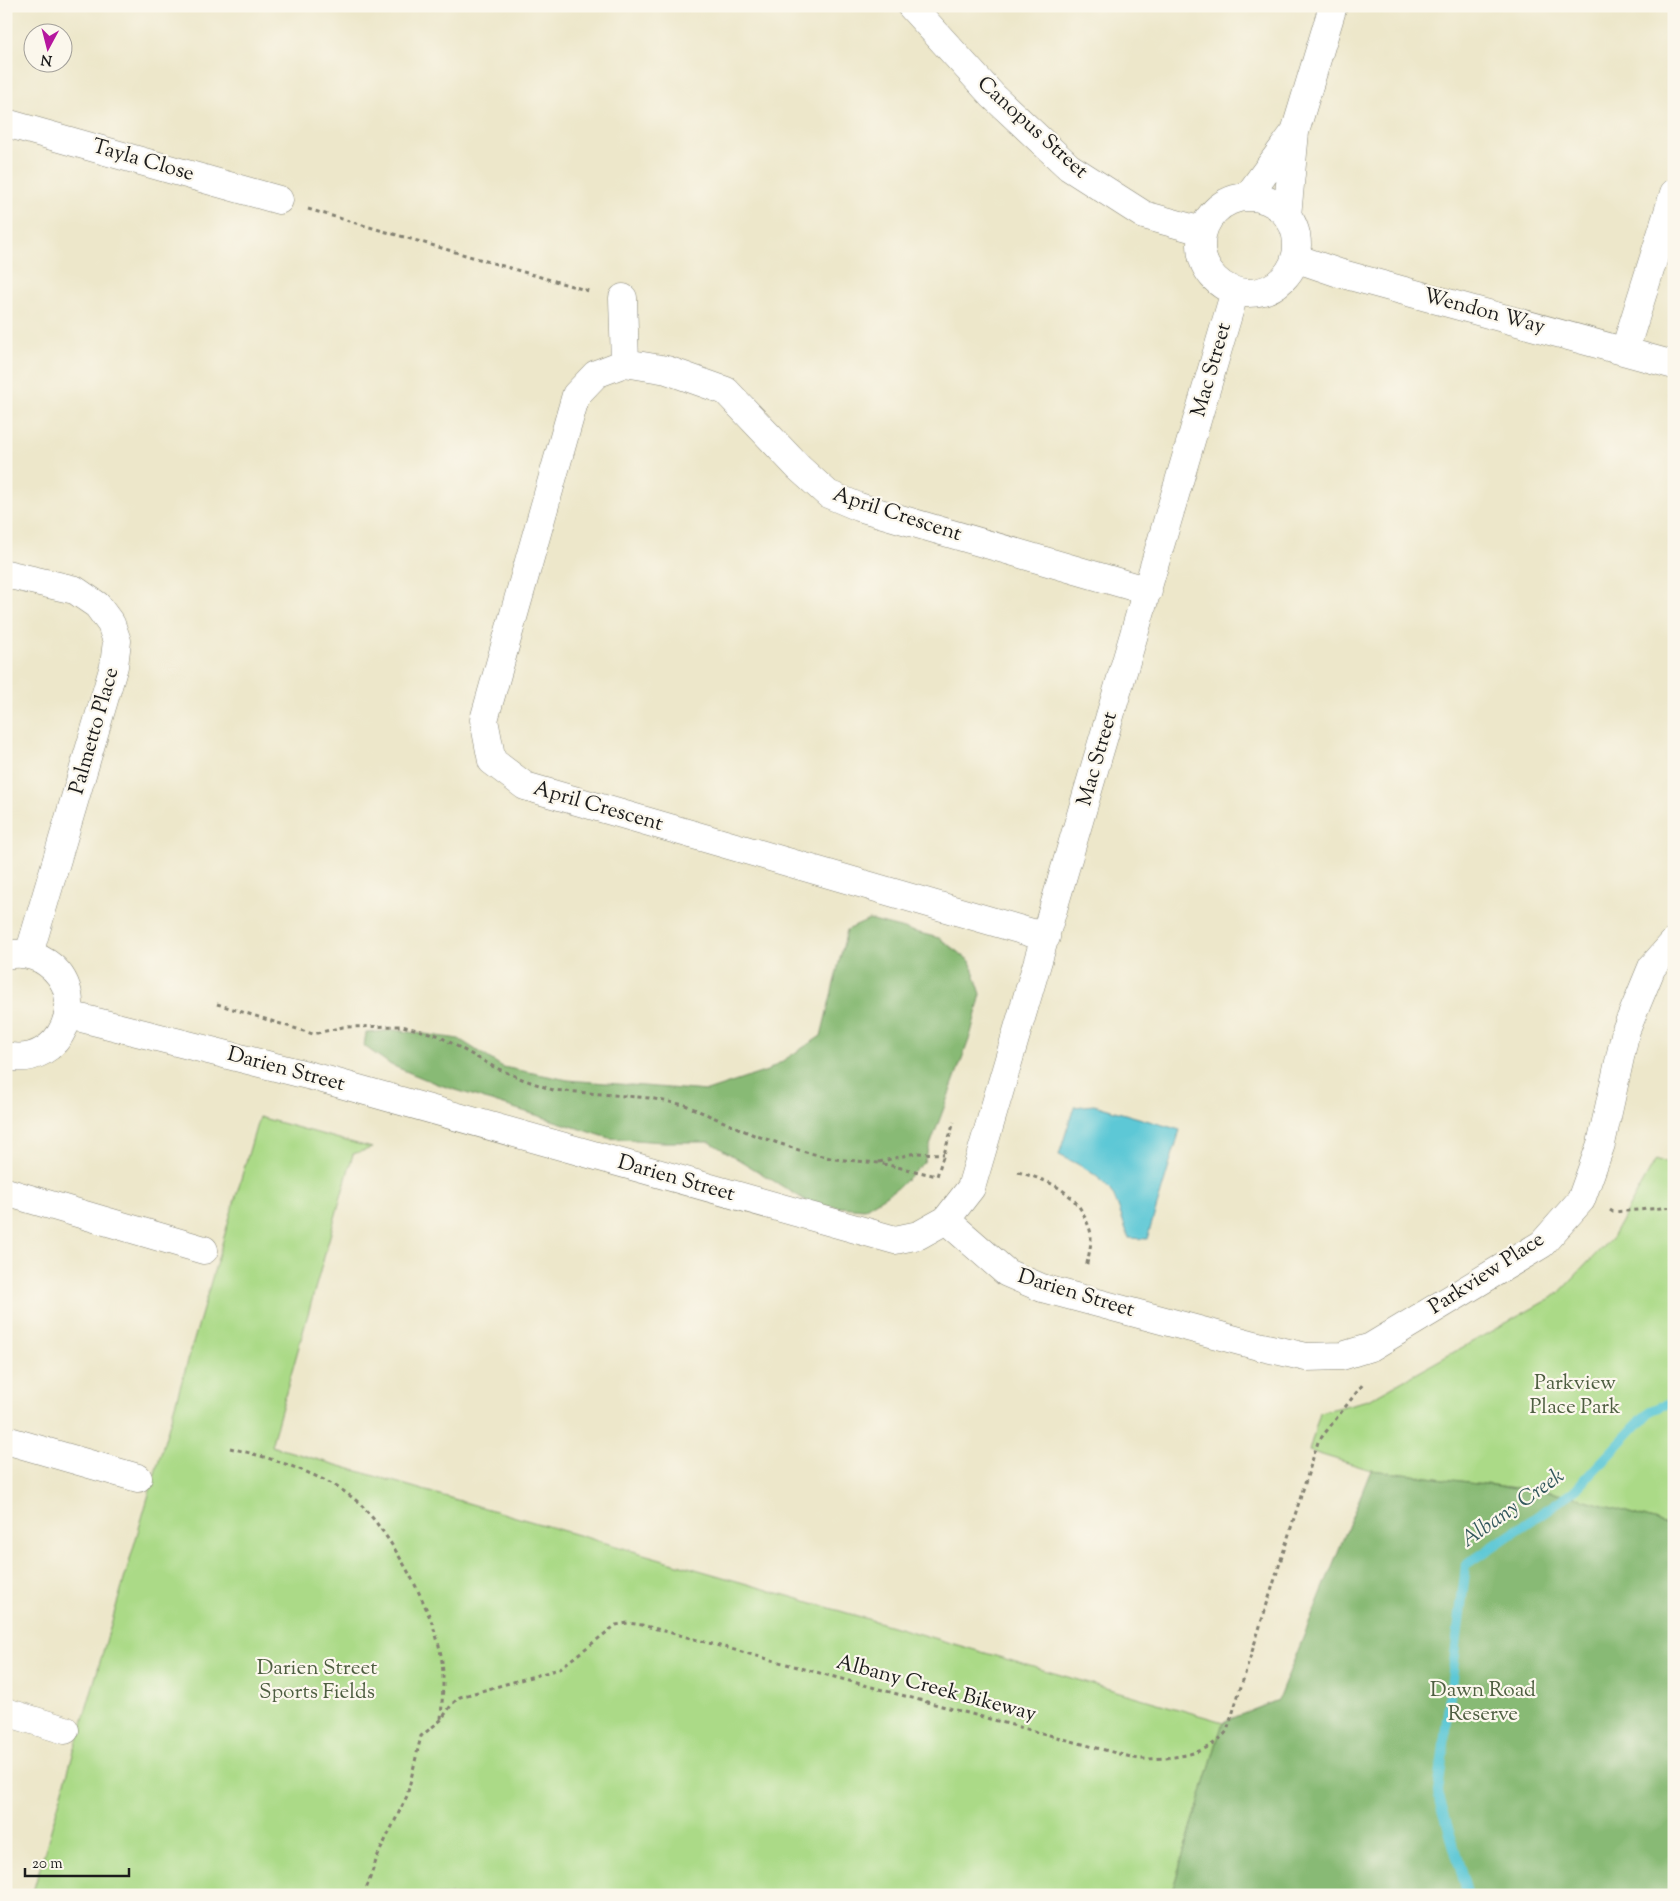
<svg xmlns="http://www.w3.org/2000/svg" width="1680" height="1901" font-family="'Sorts Mill Goudy',serif">
  <style>
    .green { fill: #abda87; stroke: #647b52 }
    .forest { fill: #88ba74; stroke: #526b48 }
    .water { fill: #5dc8d6; stroke: #3c7279 }
    .lines { fill: none; stroke-linecap: round; stroke-linejoin: round }
    .stream { stroke: #5dc8d6; stroke-width: 10 }
    .street-casing { stroke: #848273; stroke-width: 29 }
    .path { stroke: #848273; stroke-width: 3; stroke-dasharray: 4 4; stroke-linecap: butt }
    .street { stroke: #fff; stroke-width: 28 }
    .labels { text-anchor: middle; dominant-baseline: central; stroke-width: 4.5; stroke-linejoin: round; paint-order: stroke }
    .street-label { font-size: 21px; fill: #1c1c1c; stroke: #fbf7ec }
    .park-label { font-size: 21px; fill: #4e5e41; stroke: #fbf7ec }
    .water-label { font-size: 22px; font-style: italic; fill: #33585d; stroke: #fbf7ec }
  </style>
  <rect width="100%" height="100%" fill="#fbf7ec"/>
  <filter id="ink" filterUnits="userSpaceOnUse"><feTurbulence type="fractalNoise" baseFrequency=".02" numOctaves="2"/><feDisplacementMap in="SourceGraphic" scale="10" xChannelSelector="R" yChannelSelector="G"/><feConvolveMatrix kernelMatrix="1 2 1 2 8 2 1 2 1" color-interpolation-filters="sRGB"/></filter>
  <filter id="wash" filterUnits="userSpaceOnUse"><feTurbulence type="fractalNoise" baseFrequency=".0096" numOctaves="4" result="noise"/><feDisplacementMap in="SourceGraphic" scale="20" xChannelSelector="R" yChannelSelector="G"/><feGaussianBlur stdDeviation="1.12" result="paint"/><feColorMatrix in="noise" values="0 0 0 0 0 0 0 0 0 0 0 0 0 0 0 0 0 1.4 0 .05"/><feComposite in="paint" operator="in"/></filter>
  <g filter="url(#wash)">
    <rect width="100%" height="100%" fill="#ede7ca"/>
    <!-- green -->
    <path class="green" d="M 259,1117 L 372,1148 L 353,1154 L 271,1446 L 1223,1722 L 1171,1895 L 32,1895 Z
      M 1656,1159 L 1674,1166 L 1674,1526 L 1565,1494 L 1371,1470 L 1309,1451 L 1320,1412 L 1368,1400 L 1558,1294 L 1613,1236 Z"/>
    <!-- forest -->
    <path class="forest" d="M 869,920 L 939,938 L 970,961 L 981,994 L 970,1037 L 924,1162 L 898,1188 L 864,1209 L 813,1205 L 710,1142 L 662,1142 L 609,1138 L 437,1084 L 391,1065 L 364,1046 L 366,1033 L 395,1030 L 459,1039 L 503,1067 L 568,1080 L 707,1091 L 767,1071 L 821,1036 L 847,930 Z
      M 1371,1470 L 1565,1494 L 1674,1526 L 1674,1895 L 1171,1895 L 1223,1722 L 1278,1700 Z"/>
    <!-- water -->
    <path class="water" d="M 1094,1105 L 1180,1130 L 1147,1239 L 1129,1238 C 1124,1225 1120,1210 1114,1197 C 1104,1177 1079,1164 1059,1155 L 1074,1107 Z"/>
    <g class="lines">
      <!-- stream -->
      <path class="stream" d="M 1468,1895 L 1438,1793 L 1466,1565 L 1574,1491 L 1650,1411 L 1674,1401"/>
    </g>
  </g>
  <g filter="url(#ink)">
    <g class="lines">
      <!-- street casing -->
      <g class="street-casing">
        <path id="street" d="M 911,6 L 993,96 L 1069,167 L 1144,215 L 1202,231
          M 6,123 L 279,200
          M 1248,196 L 1294,133
          M1201 245a48 48 0 1 1 96 0a48 48 0 1 1-96 0Z
          M 1287,216 L 1295,132 L 1333,6
          M 1295,258 L 1339,273 L 1674,365
          M 623,298 L 625,363
          M 1625,350 L 1674,193
          M 6,574 L 75,590 L 97,605 L 111,624 L 117,641 L 114,666 L 29,954
          M 1046,937 L 525,786 L 492,761 L 484,720 L 576,395 L 596,374 L 625,363 L 667,370 L 726,391 L 799,468 L 828,494 L 859,507 L 1148,591
          M 6,955 C 21,952 34,954 47,963 C 93,995 61,1069 6,1056
          M 69,1015 L 323,1079 L 895,1240 L 919,1235 L 946,1220 L 1007,1273 L 1042,1288 L 1262,1347 L 1306,1357 L 1342,1356 L 1371,1347 L 1542,1244 L 1581,1200 L 1601,1144 L 1626,1030 L 1652,967 L 1674,942
          M 6,1192 L 204,1250
          M 946,1220 L 971,1188 L 1235,291
          M 6,1440 L 138,1478
          M 6,1712 L 65,1730"/>
      </g>
      <!-- path -->
      <path class="path" d="M 308,209 L 592,292
        M 217,1004 L 313,1034 L 343,1027 L 402,1026 L 437,1035 L 494,1067 L 522,1079 L 553,1090 L 649,1098 L 685,1105 L 754,1135 L 802,1151 L 834,1159 L 879,1163 L 937,1176 L 954,1122
        M 879,1162 L 915,1153 L 944,1154
        M 1018,1172 C 1046,1180 1070,1188 1084,1215 C 1087,1223 1091,1229 1091,1237 C 1091,1248 1088,1258 1086,1268
        M 1610,1210 L 1613,1212 L 1674,1207
        M 230,1448 C 264,1456 299,1467 330,1483 C 341,1489 356,1499 364,1508 C 395,1542 433,1610 441,1655 C 445,1677 442,1698 441,1720
        M 364,1895 L 378,1855 L 407,1796 L 421,1736 L 441,1720 L 452,1704 L 460,1697 L 559,1669 L 616,1625 L 628,1623 L 642,1625 L 1138,1759 C 1169,1759 1207,1757 1227,1731 L 1318,1442 L 1363,1384"/>
      <!-- street -->
      <use href="#street" class="street"/>
    </g>
  </g>
  <g class="labels">
    <!-- street labels -->
    <g class="street-label">
      <text transform="translate(1032 128) rotate(42)">Canopus Street</text>
      <text transform="translate(143 161) rotate(16)">Tayla Close</text>
      <text transform="translate(1484 312) rotate(15)">Wendon Way</text>
      <text transform="translate(1212 370) rotate(-74)">Mac Street</text>
      <text transform="translate(897 515) rotate(18)">April Crescent</text>
      <text transform="translate(95 731) rotate(-74)">Palmetto Place</text>
      <text transform="translate(1098 759) rotate(-74)">Mac Street</text>
      <text transform="translate(598 807) rotate(16)">April Crescent</text>
      <text transform="translate(286 1070) rotate(15)">Darien Street</text>
      <text transform="translate(676 1179) rotate(16)">Darien Street</text>
      <text transform="translate(1487 1274) rotate(-33)">Parkview Place</text>
      <text transform="translate(1076 1294) rotate(17)">Darien Street</text>
      <text transform="translate(936 1689) rotate(15)">Albany Creek Bikeway</text>
    </g>
    <!-- park labels -->
    <g class="park-label">
      <text x="1575" y="1384">Parkview<tspan x="1575" dy="24">Place Park</tspan></text>
      <text x="317" y="1669">Darien Street<tspan x="317" dy="24">Sports Fields</tspan></text>
      <text x="1483" y="1691">Dawn Road<tspan x="1483" dy="24">Reserve</tspan></text>
    </g>
    <!-- water labels -->
    <g class="water-label">
      <text transform="translate(1513 1509) rotate(-35)">Albany Creek</text>
    </g>
  </g>
  <!-- margin -->
  <rect width="1680" height="1901" fill="none" stroke="#fbf7ec" stroke-width="25"/>
  <!-- north arrow -->
  <g transform="translate(48 48) rotate(187)"><circle r="24" fill="#fbf7ec" stroke="#a29f99"/>
  <path d="M0-4L9 19L0 12L-9 19Z" fill="#b5179e"/>
  <text y="-8" font-size="14" font-weight="bold" text-anchor="middle" fill="#1c1c1c">N</text>
  </g>
  <!-- scale -->
  <path d="M25 1868v8h104v-8" fill="none" stroke="#1c1c1c" stroke-width="2.5"/>
  <text x="32" y="1868" font-size="15" fill="#1c1c1c" stroke="#fbf7ec" stroke-width="4" paint-order="stroke">20 m</text>
</svg>
